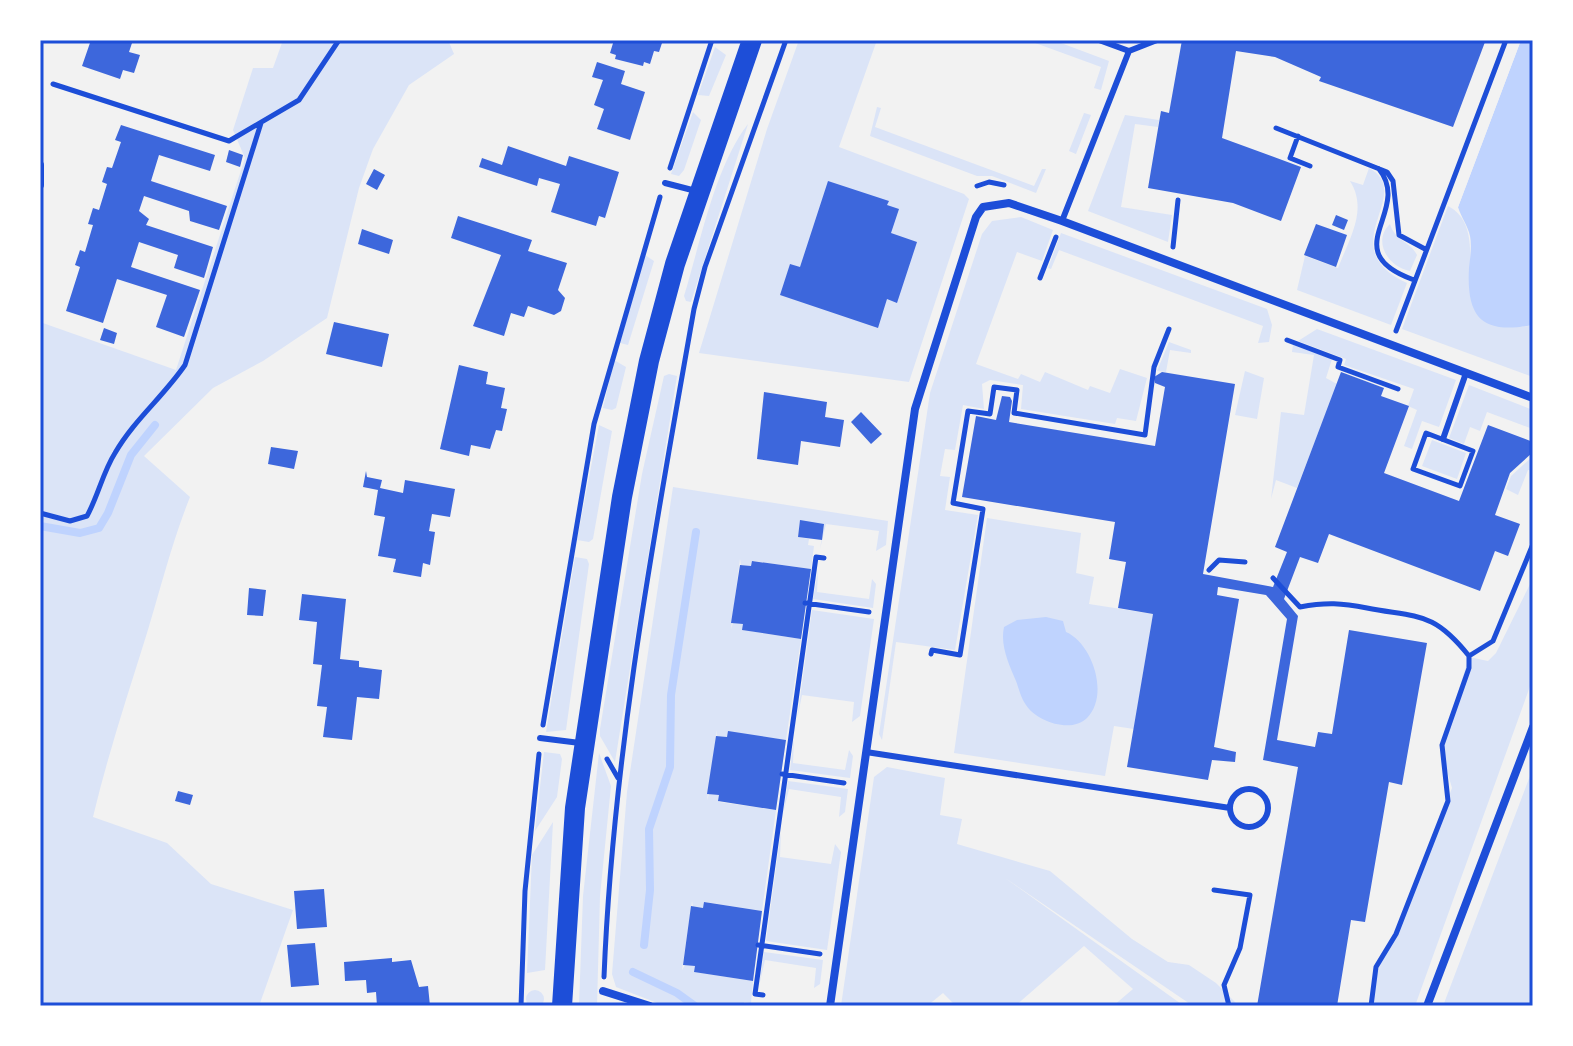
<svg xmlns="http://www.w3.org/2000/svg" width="1573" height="1046" font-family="'Nunito Sans',sans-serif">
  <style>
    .green { fill: #dbe4f7 }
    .water { fill: #bfd3fe }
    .pier { fill: #f2f2f2 }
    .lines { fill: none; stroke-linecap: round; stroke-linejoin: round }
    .stream { stroke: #bfd3fe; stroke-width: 8 }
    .building { fill: #3d67dc }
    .path { stroke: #1d4ed8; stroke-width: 5 }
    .service { stroke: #1d4ed8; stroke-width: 6 }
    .minor { stroke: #1d4ed8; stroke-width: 8 }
    .primary { stroke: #1d4ed8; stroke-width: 20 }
    .neatline { fill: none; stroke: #1d4ed8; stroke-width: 3 }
  </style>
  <rect width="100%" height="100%" fill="#f2f2f2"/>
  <!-- green -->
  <path class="green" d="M 283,40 L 448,40 L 454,54 L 409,85 L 373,149 L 359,188 L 327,318 L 263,361 L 213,388 L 144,456 L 190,497 C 172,542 161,587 147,633 C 128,694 108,754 93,817 L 167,843 L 211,884 L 293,910 L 259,1006 L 40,1006 L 40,322 L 176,370 L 245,158 L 233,130 L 253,68 L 273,68 Z
    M 799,40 L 877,40 L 839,147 L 964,194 L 969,199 L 909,382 L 699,353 L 767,129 Z
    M 1027,40 L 1053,40 L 1109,61 L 1101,90 L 1094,88 L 1101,67 Z
    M 715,47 L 726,55 L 709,96 L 698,95 Z
    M 877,107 L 881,108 L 875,127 L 1034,186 L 1042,169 L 1046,169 L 1036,193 L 992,176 L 977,176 L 870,136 Z
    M 693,112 L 701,120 L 684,170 L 679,176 L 671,174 Z
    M 1084,113 L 1091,115 L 1076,154 L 1069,151 Z
    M 1125,115 L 1159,120 L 1158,127 L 1135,124 L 1121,207 L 1172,215 L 1168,242 L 1088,211 Z
    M 748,124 L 691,302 L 686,301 L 684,296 C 700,244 715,166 748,124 Z
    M 1369,168 C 1417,194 1329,247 1407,283 L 1391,325 L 1297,290 L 1305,256 L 1338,268 C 1350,237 1368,210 1350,181 L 1363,185 Z
    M 1448,206 C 1479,222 1468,264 1470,294 L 1522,327 L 1533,325 L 1533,377 L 1402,329 Z
    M 1021,217 L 1053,230 L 1042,261 L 1017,252 L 976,364 L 1018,379 L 1021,374 L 1040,382 L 1045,372 L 1088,390 L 1090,386 L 1110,393 L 1120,369 L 1147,378 L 1136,421 L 1117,418 L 1115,424 L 1021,409 L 1023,385 L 990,380 L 982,384 L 984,409 L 963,405 L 955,450 L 945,449 L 940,476 L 950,477 L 945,510 L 978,515 L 955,650 L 896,642 L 882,740 L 879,734 L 930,393 L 982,234 L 992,221 Z
    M 1390,224 C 1395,241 1411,242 1417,255 L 1410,271 C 1388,267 1372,241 1390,224 Z
    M 1061,233 L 1267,309 L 1272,325 L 1269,342 L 1258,343 L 1263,326 L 1059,250 L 1051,269 L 1048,268 Z
    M 645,255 L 654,261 L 628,345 L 620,343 Z
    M 1317,329 L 1456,380 L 1439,427 L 1422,421 L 1412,449 L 1404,446 L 1417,410 L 1408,406 L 1414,389 L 1344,365 L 1346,359 L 1298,341 Z
    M 1169,342 L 1191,350 L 1191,353 L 1170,350 L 1166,372 L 1157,371 Z
    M 1293,345 L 1332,359 L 1326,378 L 1337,384 L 1297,488 L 1276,480 L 1271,499 L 1281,412 L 1304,415 L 1314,355 L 1292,352 Z
    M 614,360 L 626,367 L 616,408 L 612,410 L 603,408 Z
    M 1245,371 L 1264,378 L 1257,419 L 1235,415 Z
    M 669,374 L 677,376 L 615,762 L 600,736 L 600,729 L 642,474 L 664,376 Z
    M 1469,385 L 1533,410 L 1533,429 L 1487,412 L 1480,431 L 1470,427 L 1464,444 L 1449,438 Z
    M 599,425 L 612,431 L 593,539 L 589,542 L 577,540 Z
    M 1432,440 L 1466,453 L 1457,479 L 1422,466 Z
    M 1533,456 L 1533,471 L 1528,470 L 1518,495 L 1506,489 L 1511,476 Z
    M 673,487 L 888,521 L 886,545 L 876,551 L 879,531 L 826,524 L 820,549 L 824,525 L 800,521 L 798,537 L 809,539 L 808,545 L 814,546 L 811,569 L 753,561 L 751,566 L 741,565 L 740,559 L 731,629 L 733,623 L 743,624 L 743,630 L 801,639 L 786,740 L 729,732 L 727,737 L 717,736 L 717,730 L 707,800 L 709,794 L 719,795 L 719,802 L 776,810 L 762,911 L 705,902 L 703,908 L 693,907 L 692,901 L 682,970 L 685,965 L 695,966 L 695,972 L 753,981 L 751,1003 L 744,1002 L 744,1006 L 665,1006 L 616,987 L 612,974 L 627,792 Z
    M 987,518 L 1081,533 L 1076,573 L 1094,577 L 1089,604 L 1153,614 L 1134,729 L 1114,726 L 1105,776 L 954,753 Z
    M 575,557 L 587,559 L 589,564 L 566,730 L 546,732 Z
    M 818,571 L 817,592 L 869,599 L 872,579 L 876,584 L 873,608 L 813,599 Z
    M 1533,578 L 1533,678 L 1415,1006 L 1370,1006 L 1377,972 L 1405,912 L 1452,788 L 1443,757 L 1444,737 L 1469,657 L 1488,661 L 1496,653 Z
    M 812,610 L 874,619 L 860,716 L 852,722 L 854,702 L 802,695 L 797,720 Z
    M 794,737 L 793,763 L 845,770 L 849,750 L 853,756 L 850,778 L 790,770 Z
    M 544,752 L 560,754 L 562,759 L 557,797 L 535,831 Z
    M 599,753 L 611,786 L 600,896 L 597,1006 L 579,1006 L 583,896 Z
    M 887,767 L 945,778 L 940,815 L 962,819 L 957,844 L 1050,871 L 1132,939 L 1168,962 L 1189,965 L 1216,983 L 1239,1006 L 1193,1006 L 1005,878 L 1184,1006 L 1113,1006 L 1133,989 L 1084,946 L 1015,1006 L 956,1006 L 943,993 L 927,1006 L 841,1006 L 874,777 Z
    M 1533,768 L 1533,1006 L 1443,1006 Z
    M 788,781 L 848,789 L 845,812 L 839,817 L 841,797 L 789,789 L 783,814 Z
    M 553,822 L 545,970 L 527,973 L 532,855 Z
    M 781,831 L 780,857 L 831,864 L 835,844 L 841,852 L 827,950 L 766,941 Z
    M 764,952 L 823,960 L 820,984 L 814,988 L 816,968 L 765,960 L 759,986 Z
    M526 999a9 9 0 1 1 18 0a9 9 0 1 1-18 0Z"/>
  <!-- water -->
  <path class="water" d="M 1521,40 L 1533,40 L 1533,325 C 1484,334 1466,320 1469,268 C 1470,259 1472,246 1470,236 C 1468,226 1461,217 1458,207 Z
    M 1046,617 L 1063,621 L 1066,632 C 1092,643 1110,695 1087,718 C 1071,734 1036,721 1026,705 C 1021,698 1019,689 1016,681 C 1009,664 1000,646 1004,627 L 1017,620 Z"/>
  <!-- pier -->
  <path class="pier" d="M 1516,40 L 1521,40 L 1457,210 L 1455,205 Z"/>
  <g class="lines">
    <!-- stream -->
    <path class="stream" d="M 40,526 L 80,533 L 99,528 L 108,513 L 131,455 L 155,425
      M 644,945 L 650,890 L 649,829 L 670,767 L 671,695 L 696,532
      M 633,972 L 677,993 L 695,1006"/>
  </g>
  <!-- building -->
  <path class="building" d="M 91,40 L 133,40 L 129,52 L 140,55 L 134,73 L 123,70 L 120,79 L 82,66 Z
    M 614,40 L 663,40 L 659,52 L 654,51 L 650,64 L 644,62 L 643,66 L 615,59 L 616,55 L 610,53 Z
    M 1182,40 L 1479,40 L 1485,42 L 1453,127 L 1319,81 L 1321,77 L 1275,57 L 1236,51 L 1222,138 L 1301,167 L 1281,221 L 1233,203 L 1148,188 L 1161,111 L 1169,113 Z
    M 597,62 L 625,71 L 621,84 L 645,92 L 630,140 L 597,129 L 604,109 L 594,105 L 603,80 L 592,77 Z
    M 121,125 L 215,155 L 210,171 L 159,155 L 151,181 L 227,206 L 219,230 L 190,221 L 189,211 L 144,196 L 139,211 L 149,219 L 146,225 L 213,247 L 204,278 L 174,268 L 178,255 L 139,242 L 131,267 L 200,290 L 184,337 L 156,327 L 167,295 L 117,279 L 103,323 L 66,311 L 80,267 L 75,265 L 80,250 L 85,252 L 93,225 L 88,224 L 93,208 L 99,210 L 107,184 L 102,182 L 107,167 L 112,168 L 121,142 L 115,140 Z
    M 508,146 L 566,166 L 569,156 L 619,172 L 605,218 L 599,216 L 596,226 L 551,212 L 560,184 L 539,178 L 537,186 L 479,167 L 482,158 L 502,165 Z
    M 229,150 L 243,155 L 240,167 L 226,162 Z
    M 374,169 L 385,175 L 377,190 L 366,184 Z
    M 828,181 L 889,201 L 887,205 L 899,209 L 891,233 L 917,242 L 897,303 L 887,299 L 878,328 L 780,295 L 790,264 L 800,267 Z
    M 1336,215 L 1348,220 L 1344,230 L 1332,225 Z
    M 458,216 L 532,240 L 528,251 L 567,263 L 558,290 L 565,298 L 561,311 L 554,315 L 528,306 L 524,317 L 511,313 L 504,336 L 473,326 L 501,255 L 451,238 Z
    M 1316,224 L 1347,235 L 1336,267 L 1304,255 Z
    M 362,229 L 393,240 L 389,254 L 358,244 Z
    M 334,322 L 389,334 L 382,367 L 326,354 Z
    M 104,328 L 117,333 L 114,344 L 100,340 Z
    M 459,365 L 488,372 L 486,384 L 505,388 L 501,408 L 507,409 L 502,431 L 496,430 L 490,449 L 471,445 L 469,456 L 440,449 Z
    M 1162,372 L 1235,384 L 1203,574 L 1273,587 L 1287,552 L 1275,547 L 1341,372 L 1384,388 L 1381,396 L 1409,406 L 1384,473 L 1459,501 L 1488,425 L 1533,442 L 1533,452 L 1510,473 L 1495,515 L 1520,524 L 1508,556 L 1495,551 L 1480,591 L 1329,534 L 1318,563 L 1300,557 L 1284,599 L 1298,616 L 1277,740 L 1315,747 L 1318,732 L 1332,734 L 1349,630 L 1427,643 L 1402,785 L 1389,782 L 1365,922 L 1351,920 L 1337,1006 L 1257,1006 L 1298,767 L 1263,760 L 1287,619 L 1266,595 L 1218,587 L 1217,595 L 1239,599 L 1214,747 L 1236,752 L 1235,762 L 1212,760 L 1208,780 L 1127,767 L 1153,614 L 1118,608 L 1126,562 L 1109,559 L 1115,522 L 962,497 L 976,416 L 996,420 L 1002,396 L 1010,397 L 1012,401 L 1009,422 L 1155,446 L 1165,387 L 1155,383 L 1154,377 Z
    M 764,392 L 827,402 L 825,417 L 844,420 L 840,447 L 801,441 L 798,465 L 757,459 Z
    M 861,412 L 882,434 L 871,444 L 851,422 Z
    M 271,447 L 298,451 L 294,469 L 268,464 Z
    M 366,471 L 367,477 L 382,480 L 380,488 L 403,493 L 405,480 L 455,489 L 450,517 L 432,514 L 429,531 L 435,532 L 430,565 L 423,563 L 421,577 L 393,572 L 396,559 L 378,556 L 385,517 L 374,515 L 378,490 L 363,487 Z
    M 800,520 L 824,524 L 822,540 L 798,537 Z
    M 752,561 L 811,569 L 801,639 L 742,630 L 743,624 L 731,623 L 740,565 L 751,566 Z
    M 249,588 L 266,590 L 263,616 L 247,615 Z
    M 302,594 L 346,599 L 340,659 L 359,661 L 359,667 L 382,670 L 379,699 L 357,697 L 352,740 L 323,737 L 327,707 L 317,706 L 322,665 L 313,664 L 317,622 L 299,620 Z
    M 728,731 L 786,740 L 776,810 L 718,801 L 719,795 L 707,794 L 716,736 L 727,737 Z
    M 178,791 L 193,795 L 190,805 L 175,801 Z
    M 324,889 L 327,927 L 297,929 L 294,891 Z
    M 704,902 L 762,911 L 753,981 L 694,972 L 695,966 L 683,965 L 691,906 L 703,908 Z
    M 315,943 L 319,985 L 291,987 L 287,945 Z
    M 392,958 L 392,962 L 411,960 L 419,987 L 428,986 L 430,1006 L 377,1006 L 376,992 L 367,993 L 366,980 L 345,981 L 344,962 Z"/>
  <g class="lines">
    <!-- path -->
    <path class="path" d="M 53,84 L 229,141 L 299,100 L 339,40
      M 1276,128 L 1387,172 L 1393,181 L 1399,235 L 1425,249
      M 1298,136 L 1290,158 L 1310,166
      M 670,168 L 712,40
      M 1379,169 C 1413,212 1334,251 1414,280
      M 977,186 L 989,182 L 1004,185
      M 1173,247 L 1178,200
      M 1040,278 L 1056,237
      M 1396,331 L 1506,40
      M 1287,340 L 1340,360 L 1338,367 L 1398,389
      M 1426,433 L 1473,451 L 1460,486 L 1413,469 Z
      M 40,513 L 70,521 L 87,516 C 98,496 103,472 115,453 C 134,420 163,397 185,365 L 261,123
      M 1209,570 L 1219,560 L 1245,562
      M 1273,578 L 1300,607 C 1326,602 1342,603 1367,608 C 1419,618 1433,611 1469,656 L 1469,668 L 1442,745 L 1448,801 L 1396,934 L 1376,967 L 1371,1006
      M 805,603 L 869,612
      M 931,654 L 932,650 L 960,655 L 983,509 L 953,503 L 968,411 L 990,414 L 994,387 L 1017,390 L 1014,413 L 1145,435 L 1154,367 L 1169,329
      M 1469,656 L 1493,641 L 1533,544
      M 543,725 L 594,424 L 660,197
      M 607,759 L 618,778
      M 782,774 L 844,783
      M 1214,890 L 1250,895 L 1240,948 L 1224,985 L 1229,1006
      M 758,945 L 820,954
      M 604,977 C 613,752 655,530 694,309 L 705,267 L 786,40
      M 763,995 L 755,994 L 816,557 L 824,558
      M 521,1006 L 525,891 L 539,754"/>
    <!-- service -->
    <path class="service" d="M 1099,40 L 1129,51 L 1157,40
      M 665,183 L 696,191
      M 1062,221 L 1129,51
      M 1443,439 L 1466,373
      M 540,738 L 580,743
      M 866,752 L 1230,808
      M1230 808a19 19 0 1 1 38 0a19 19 0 1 1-38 0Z"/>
    <!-- minor -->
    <path class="minor" d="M 40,165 L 40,185
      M 603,991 L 650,1006
      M 830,1006 L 915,409 L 976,217 L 983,207 L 1009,203 L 1062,221 L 1533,398
      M 1427,1006 L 1533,727"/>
    <!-- primary -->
    <path class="primary" d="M 562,1006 L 575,808 L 622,497 L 649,361 L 675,264 L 752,40"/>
  </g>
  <!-- border -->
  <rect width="1573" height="1046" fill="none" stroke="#ffffff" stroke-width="84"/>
  <rect x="42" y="42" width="1489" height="962" class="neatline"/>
</svg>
